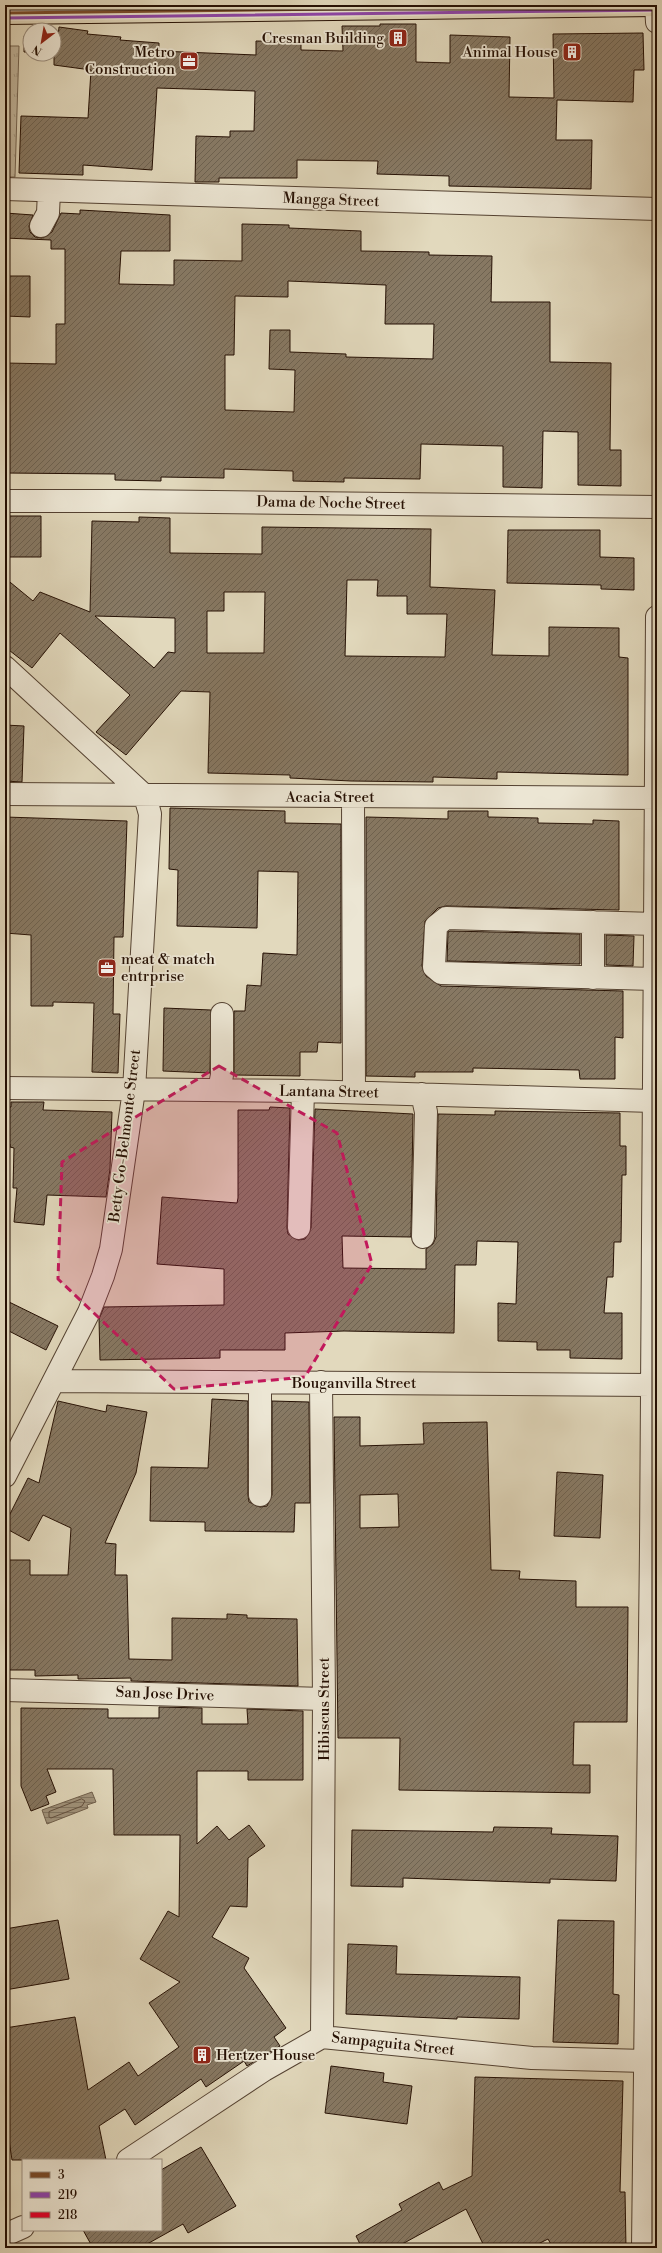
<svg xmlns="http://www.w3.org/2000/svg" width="662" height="2253" font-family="'Libre Bodoni',serif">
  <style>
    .grass { fill: url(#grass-tufts); stroke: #746451 }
    .water { fill: url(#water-rules); stroke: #70604d }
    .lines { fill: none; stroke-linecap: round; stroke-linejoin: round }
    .shore { stroke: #645241; stroke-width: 1 }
    .building { fill: url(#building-hatch); stroke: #251004; fill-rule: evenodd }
    .minor-casing { stroke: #544232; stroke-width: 24 }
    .major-casing { stroke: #251004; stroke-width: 24 }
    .minor { stroke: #ece6d4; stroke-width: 22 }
    .major { stroke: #e2d9bd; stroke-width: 22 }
    .bus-1-casing { stroke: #ece6d4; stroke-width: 6 }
    .bus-2-casing { stroke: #ece6d4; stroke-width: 6 }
    .bus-3-casing { stroke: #ece6d4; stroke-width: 6 }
    .bus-1 { stroke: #7a4b2a; stroke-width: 3 }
    .bus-2 { stroke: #8e44ad; stroke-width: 3 }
    .bus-3 { stroke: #e4002b; stroke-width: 3 }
    .marked { fill: #c2185b; fill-opacity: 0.2; stroke: #c2185b; stroke-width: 3; stroke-dasharray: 8 5; stroke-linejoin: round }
    .labels { text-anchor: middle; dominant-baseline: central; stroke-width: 3.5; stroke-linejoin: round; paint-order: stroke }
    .poi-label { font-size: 15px; fill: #251004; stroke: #ece6d4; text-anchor: end }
    .street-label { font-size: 15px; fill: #251004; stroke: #ece6d4 }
  </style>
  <defs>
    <pattern id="grass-tufts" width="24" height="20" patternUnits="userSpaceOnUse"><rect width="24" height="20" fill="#c2b79e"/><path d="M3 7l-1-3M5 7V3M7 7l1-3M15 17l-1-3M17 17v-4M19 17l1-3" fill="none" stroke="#a79c86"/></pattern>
    <pattern id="water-rules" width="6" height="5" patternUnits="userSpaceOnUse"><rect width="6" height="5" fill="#a2957e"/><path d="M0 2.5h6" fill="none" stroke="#847865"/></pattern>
    <pattern id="building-hatch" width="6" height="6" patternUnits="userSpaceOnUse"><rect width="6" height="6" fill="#877964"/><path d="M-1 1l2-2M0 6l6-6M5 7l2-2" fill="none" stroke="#6e6250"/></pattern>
  </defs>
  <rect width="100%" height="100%" fill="#e2d9bd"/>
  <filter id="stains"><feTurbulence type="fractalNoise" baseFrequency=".005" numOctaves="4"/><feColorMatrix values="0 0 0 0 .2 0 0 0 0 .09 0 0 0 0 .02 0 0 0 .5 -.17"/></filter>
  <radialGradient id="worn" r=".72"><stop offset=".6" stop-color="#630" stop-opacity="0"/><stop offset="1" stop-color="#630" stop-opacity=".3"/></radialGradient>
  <!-- grass -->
  <path class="grass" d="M 5,46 L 19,46 L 15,177 L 5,177 Z"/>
  <!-- water -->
  <path class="water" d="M 92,1792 L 96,1802 L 87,1805 L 88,1808 L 47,1824 L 42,1810 Z"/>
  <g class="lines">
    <!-- shore -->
    <path class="shore" d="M 82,1799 L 85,1801 L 82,1806 L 51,1818 L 49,1817 L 49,1812 Z"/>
  </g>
  <!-- building -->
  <path class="building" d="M 380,24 L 416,24 L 416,62 L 450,63 L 450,35 L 510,37 L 509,97 L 554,98 L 553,34 L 643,33 L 644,70 L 634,70 L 633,102 L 557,100 L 556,140 L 592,140 L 591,189 L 449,186 L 449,176 L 377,174 L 378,161 L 297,160 L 297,178 L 219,178 L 219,182 L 195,182 L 196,136 L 230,137 L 230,131 L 254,131 L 255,91 L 157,88 L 152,170 L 83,165 L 83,175 L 19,173 L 21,116 L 88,118 L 91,70 L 54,65 L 54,37 L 58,37 L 59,27 L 88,31 L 87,34 L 121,37 L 120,40 L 159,43 L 159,51 L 256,55 L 256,41 L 301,42 L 301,50 L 343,51 L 342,26 L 380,26 Z
    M 24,36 L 30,36 L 30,52 L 24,52 Z
    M 80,210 L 170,215 L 170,251 L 121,251 L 119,284 L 174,285 L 174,260 L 242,261 L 242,224 L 289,225 L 289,228 L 361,231 L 361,251 L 429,252 L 429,255 L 492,256 L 491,302 L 550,302 L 550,362 L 611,363 L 610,450 L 621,450 L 621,486 L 578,485 L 578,432 L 543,431 L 542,488 L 503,487 L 503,446 L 421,444 L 420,479 L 344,478 L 344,482 L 293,481 L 293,471 L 224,469 L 224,478 L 161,477 L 161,481 L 115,480 L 115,474 L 5,473 L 5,363 L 56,364 L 56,324 L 65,324 L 65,249 L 51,249 L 51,240 L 5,238 L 5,213 L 33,215 L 29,226 L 30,232 L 35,237 L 42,238 L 52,232 L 61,213 L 80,214 ZM 288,281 L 386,285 L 385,324 L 434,324 L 433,359 L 346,357 L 346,354 L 290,352 L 290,330 L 270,330 L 269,369 L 295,370 L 294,412 L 225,410 L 225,355 L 234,355 L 235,296 L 288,297 Z
    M 5,276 L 30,276 L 30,317 L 5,316 Z
    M 5,516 L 41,516 L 41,557 L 5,557 Z
    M 139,517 L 170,518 L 170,553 L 262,554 L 262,527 L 431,529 L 430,587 L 495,590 L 492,655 L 549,656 L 549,627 L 619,628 L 619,657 L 628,658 L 628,775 L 497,772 L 497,779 L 433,777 L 433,782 L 351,781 L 290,778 L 290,775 L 208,773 L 210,692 L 181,691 L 126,755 L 96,732 L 130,695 L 60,633 L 32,668 L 5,647 L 5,578 L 33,601 L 40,592 L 90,612 L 92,521 L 139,522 ZM 347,580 L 378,580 L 377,596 L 407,596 L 407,614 L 447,614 L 445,657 L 345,656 ZM 224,592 L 265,592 L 264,653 L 207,653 L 207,611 L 224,611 ZM 95,616 L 175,618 L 175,653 L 168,652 L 154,668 Z
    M 508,530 L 600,530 L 600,557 L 634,558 L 634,590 L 601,589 L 601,585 L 507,583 Z
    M 5,725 L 24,726 L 22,782 L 5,781 Z
    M 170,808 L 285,811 L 285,823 L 341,824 L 341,1043 L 318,1042 L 317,1052 L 300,1052 L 300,1076 L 234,1075 L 234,1011 L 245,1011 L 247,985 L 261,986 L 263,953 L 297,955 L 298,872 L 258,871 L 257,928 L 177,926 L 178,870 L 169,869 Z
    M 448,811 L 488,811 L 488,817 L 538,818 L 538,823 L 593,824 L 593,820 L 619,821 L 619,910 L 446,906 L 438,908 L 425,921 L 422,966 L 426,976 L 441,986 L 623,991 L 623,1038 L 615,1037 L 615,1079 L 580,1079 L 579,1070 L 473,1068 L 473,1072 L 415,1072 L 415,1077 L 366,1076 L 366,817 L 448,819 Z
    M 5,817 L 127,821 L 123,937 L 114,937 L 113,1014 L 120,1014 L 118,1073 L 92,1072 L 94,1003 L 53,1002 L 53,1006 L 31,1006 L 31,935 L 5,933 Z
    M 450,931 L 580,934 L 580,964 L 447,961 L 448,932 Z
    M 606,935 L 634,936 L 633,966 L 606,965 Z
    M 164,1008 L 211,1010 L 210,1073 L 163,1071 Z
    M 11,1102 L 44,1102 L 43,1110 L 112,1112 L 110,1169 L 106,1197 L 47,1195 L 44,1225 L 14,1222 L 17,1188 L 13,1188 L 14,1148 L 10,1147 L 10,1144 L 5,1144 L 5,1107 L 11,1107 Z
    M 270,1107 L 290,1108 L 287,1228 L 288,1234 L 298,1240 L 305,1239 L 311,1228 L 315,1109 L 413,1114 L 411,1237 L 342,1236 L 343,1268 L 426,1269 L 426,1249 L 433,1244 L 436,1237 L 438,1114 L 495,1115 L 495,1111 L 620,1113 L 620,1146 L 626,1146 L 626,1175 L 622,1175 L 621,1242 L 614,1242 L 613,1277 L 607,1277 L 604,1313 L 622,1313 L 622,1359 L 570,1358 L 570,1350 L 537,1350 L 537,1342 L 498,1341 L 498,1303 L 516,1304 L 518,1242 L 477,1241 L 476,1265 L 455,1265 L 454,1333 L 344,1331 L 285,1333 L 285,1350 L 220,1350 L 220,1358 L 100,1360 L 99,1319 L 104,1307 L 224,1305 L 224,1269 L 157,1264 L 162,1197 L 237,1203 L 238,1198 L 238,1110 L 269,1110 Z
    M 5,1300 L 58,1326 L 46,1350 L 5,1329 Z
    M 212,1399 L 248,1401 L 248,1495 L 249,1502 L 260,1507 L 267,1506 L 272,1495 L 272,1401 L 309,1402 L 310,1503 L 295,1503 L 294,1532 L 205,1531 L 205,1522 L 150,1521 L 151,1467 L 208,1468 Z
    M 58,1401 L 106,1412 L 107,1405 L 147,1412 L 136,1473 L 105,1543 L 116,1544 L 115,1575 L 127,1575 L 129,1659 L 172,1660 L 172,1618 L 227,1619 L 227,1614 L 247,1615 L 247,1618 L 297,1619 L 298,1686 L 131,1681 L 131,1678 L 78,1679 L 78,1675 L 35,1676 L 35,1670 L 5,1670 L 5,1560 L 30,1560 L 30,1575 L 68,1575 L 71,1528 L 43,1515 L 29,1541 L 5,1528 L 5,1524 L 28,1478 L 39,1483 Z
    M 334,1417 L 360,1417 L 360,1446 L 424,1444 L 423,1423 L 487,1422 L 491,1570 L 520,1571 L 519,1579 L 576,1581 L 576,1607 L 628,1607 L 627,1722 L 574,1722 L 573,1765 L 590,1765 L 590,1793 L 399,1790 L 400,1738 L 338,1738 ZM 398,1494 L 399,1527 L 360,1528 L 360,1495 Z
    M 557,1472 L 603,1475 L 600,1538 L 554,1536 Z
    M 159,1707 L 202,1708 L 202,1724 L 248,1724 L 247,1709 L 303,1711 L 303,1780 L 248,1780 L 248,1771 L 197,1771 L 197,1844 L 217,1826 L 229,1840 L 249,1825 L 265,1846 L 248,1858 L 247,1907 L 230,1906 L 212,1937 L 249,1958 L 244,1968 L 286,2028 L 274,2037 L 280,2046 L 247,2066 L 244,2061 L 206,2087 L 201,2079 L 135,2125 L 125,2109 L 99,2126 L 106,2160 L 12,2160 L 5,2113 L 5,2028 L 75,2017 L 88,2090 L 129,2062 L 138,2076 L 179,2047 L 149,2003 L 180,1982 L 140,1959 L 168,1911 L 179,1917 L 180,1835 L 114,1835 L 113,1769 L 47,1769 L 56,1792 L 46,1796 L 49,1804 L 31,1811 L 21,1786 L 21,1708 L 108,1709 L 108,1718 L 159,1718 Z
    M 494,1827 L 552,1828 L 551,1834 L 618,1836 L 616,1881 L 550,1879 L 550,1883 L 403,1878 L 403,1887 L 351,1886 L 352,1830 L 493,1832 Z
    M 58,1920 L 69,1979 L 5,1990 L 5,1929 Z
    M 558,1920 L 614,1921 L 613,1994 L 619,1995 L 618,2044 L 553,2042 Z
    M 348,1944 L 397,1946 L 396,1974 L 520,1977 L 519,2019 L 457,2017 L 457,2019 L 346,2014 Z
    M 331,2066 L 384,2073 L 383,2082 L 412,2086 L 407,2124 L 325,2113 Z
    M 475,2077 L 623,2081 L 620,2192 L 625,2192 L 626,2248 L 553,2248 L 548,2239 L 530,2248 L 485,2248 L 466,2209 L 395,2248 L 362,2248 L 356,2236 L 402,2210 L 399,2204 L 439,2182 L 443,2190 L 472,2176 Z
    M 201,2147 L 236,2206 L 188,2233 L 183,2224 L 140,2248 L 93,2248 L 83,2230 L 161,2230 L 161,2170 Z"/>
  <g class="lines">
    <!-- minor casing -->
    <g class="minor-casing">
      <path id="minor" d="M 656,5 L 657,22
        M 5,189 L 657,209
        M 41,226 L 48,213 L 49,191
        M 5,501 L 129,501 L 657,507
        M 5,667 L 145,796 L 150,814 L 134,1090 L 111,1249 L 103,1276 L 89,1312 L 5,1476
        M 5,794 L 656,798
        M 353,797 L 354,1092
        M 593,922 L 593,978
        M 654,979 L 441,973 L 434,967 L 436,926 L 446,918 L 655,924
        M 5,1088 L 303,1091 L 653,1101
        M 219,1090 L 222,1075 L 222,1014
        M 422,1094 L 426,1112 L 423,1237
        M 299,1228 L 303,1091
        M 55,1381 L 652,1385
        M 321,1382 L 324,1699 L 322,2037
        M 260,1495 L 260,1382
        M 5,1690 L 324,1699
        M 128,2160 L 264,2070 L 322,2037 L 532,2058 L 645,2061
        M 5,2235 L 23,2227
        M 643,2248 L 651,1547 L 657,617"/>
    </g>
    <!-- major casing -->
    <g class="major-casing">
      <path id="major" d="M 5,13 L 657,5"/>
    </g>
    <!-- minor -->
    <use href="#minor" class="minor"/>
    <!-- major -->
    <use href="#major" class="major"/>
    <!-- bus-1 casing -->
    <g class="bus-1-casing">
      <path id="bus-1" d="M 5,13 L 657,5"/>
    </g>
    <!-- bus-2 casing -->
    <g class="bus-2-casing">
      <path id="bus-2" d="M 5,18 L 657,10"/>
    </g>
    <!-- bus-3 casing -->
    <g class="bus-3-casing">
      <path id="bus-3" d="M 5,8 L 249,5"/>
    </g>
    <!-- bus-1 -->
    <use href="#bus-1" class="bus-1"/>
    <!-- bus-2 -->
    <use href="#bus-2" class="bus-2"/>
    <!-- bus-3 -->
    <use href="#bus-3" class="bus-3"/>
  </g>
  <!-- marked area -->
  <path class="marked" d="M 219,1066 L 337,1133 L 372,1264 L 305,1377 L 174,1389 L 58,1279 L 62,1162 Z"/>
  <!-- icons -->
  <defs>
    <g id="building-square" transform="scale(1)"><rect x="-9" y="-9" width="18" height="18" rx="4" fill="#8f2418" stroke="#ece6d4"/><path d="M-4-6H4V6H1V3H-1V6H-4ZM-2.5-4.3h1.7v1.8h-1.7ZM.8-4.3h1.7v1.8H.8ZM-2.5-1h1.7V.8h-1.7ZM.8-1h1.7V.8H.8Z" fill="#fff"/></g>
    <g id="office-square" transform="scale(1)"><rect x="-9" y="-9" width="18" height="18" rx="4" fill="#8f2418" stroke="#ece6d4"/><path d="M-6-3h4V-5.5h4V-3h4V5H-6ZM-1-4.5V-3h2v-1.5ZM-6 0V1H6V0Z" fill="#fff"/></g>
  </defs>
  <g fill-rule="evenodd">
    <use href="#building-square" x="398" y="38"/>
    <use href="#building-square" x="572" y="52"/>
    <use href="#office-square" x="189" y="61"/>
    <use href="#office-square" x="107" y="968"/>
    <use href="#building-square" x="202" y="2055"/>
  </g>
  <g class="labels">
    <!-- poi labels -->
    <g class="poi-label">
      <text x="384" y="38">Cresman Building</text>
      <text x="175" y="52">Metro<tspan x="175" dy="17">Construction</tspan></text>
      <text x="558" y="52">Animal House</text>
      <text x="121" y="959" text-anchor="start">meat &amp; match<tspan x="121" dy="17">entrprise</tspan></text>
      <text x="216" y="2055" text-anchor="start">Hertzer House</text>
    </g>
    <!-- street labels -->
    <g class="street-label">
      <text transform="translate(331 200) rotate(2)">Mangga Street</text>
      <text transform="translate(331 503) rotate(1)">Dama de Noche Street</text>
      <text x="330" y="797">Acacia Street</text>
      <text transform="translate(329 1092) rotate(1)">Lantana Street</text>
      <text transform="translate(125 1136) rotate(-83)">Betty Go-Belmonte Street</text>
      <text x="354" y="1383">Bouganvilla Street</text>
      <text transform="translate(165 1694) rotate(2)">San Jose Drive</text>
      <text transform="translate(324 1709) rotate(-90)">Hibiscus Street</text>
      <text transform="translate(393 2044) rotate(6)">Sampaguita Street</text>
    </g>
  </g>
  <!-- margin -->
  <rect width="662" height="2253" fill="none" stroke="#e2d9bd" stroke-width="20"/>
  <rect x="6" y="6" width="650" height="2241" fill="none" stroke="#251004" stroke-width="2"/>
  <rect x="10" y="10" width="642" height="2233" fill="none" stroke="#251004"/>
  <!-- legend -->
  <rect x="22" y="2159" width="140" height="72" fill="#ece6d4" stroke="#9c9081"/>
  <rect x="30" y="2172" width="20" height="6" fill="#7a4b2a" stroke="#9c9081"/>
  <text x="58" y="2179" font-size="12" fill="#251004">3</text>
  <rect x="30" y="2192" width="20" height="6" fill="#8e44ad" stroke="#9c9081"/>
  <text x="58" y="2199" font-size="12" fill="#251004">219</text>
  <rect x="30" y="2212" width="20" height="6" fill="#e4002b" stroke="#9c9081"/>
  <text x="58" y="2219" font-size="12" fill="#251004">218</text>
  <!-- north arrow -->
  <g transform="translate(42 42) rotate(211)"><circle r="19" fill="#ece6d4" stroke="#9c9081"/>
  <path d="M0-3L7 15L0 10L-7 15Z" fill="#8f2418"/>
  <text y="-6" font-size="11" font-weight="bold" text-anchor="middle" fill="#251004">N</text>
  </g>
  <rect width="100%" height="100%" filter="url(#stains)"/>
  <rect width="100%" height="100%" fill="url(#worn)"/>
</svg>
